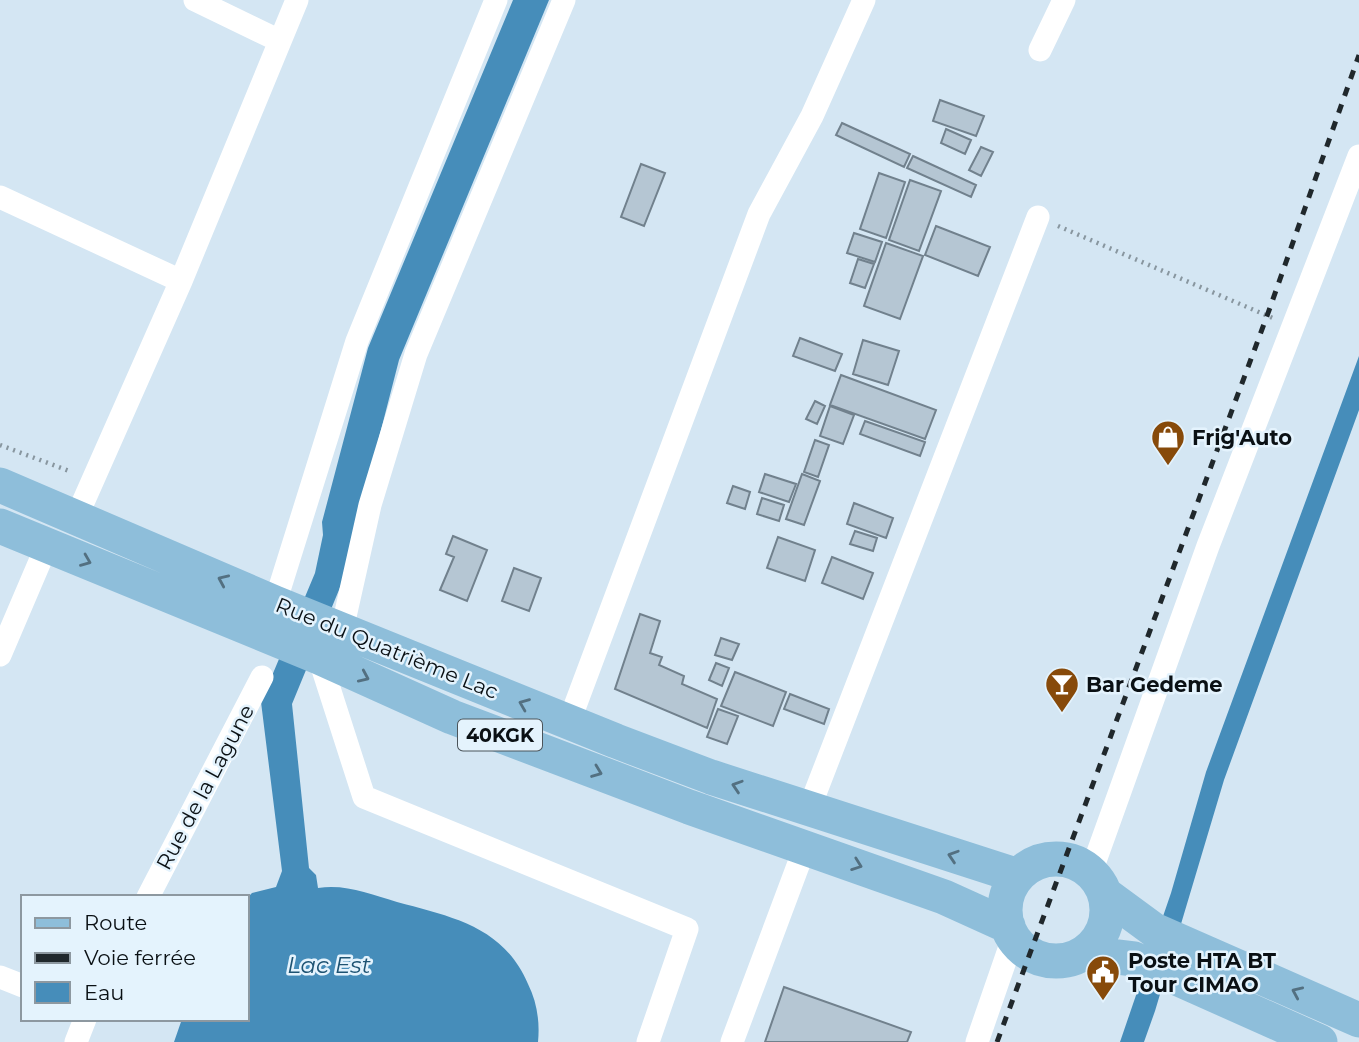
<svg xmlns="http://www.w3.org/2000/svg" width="1359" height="1042" font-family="Montserrat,sans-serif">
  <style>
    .water { fill: #468dba }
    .building { fill: #b5c6d3; stroke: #71818d; stroke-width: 2 }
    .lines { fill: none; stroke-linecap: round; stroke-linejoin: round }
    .path { stroke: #88969f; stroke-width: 4.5; stroke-dasharray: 2 5; stroke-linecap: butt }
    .minor { stroke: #fff; stroke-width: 23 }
    .primary { stroke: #8ebeda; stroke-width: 35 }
    .rail { stroke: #20282c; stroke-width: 5; stroke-dasharray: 9 9; stroke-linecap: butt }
    .oneway { stroke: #537081 }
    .labels { text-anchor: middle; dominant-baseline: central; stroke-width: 5; stroke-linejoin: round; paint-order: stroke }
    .shield { fill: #e4f3fd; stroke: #4b545a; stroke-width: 2 }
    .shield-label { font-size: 19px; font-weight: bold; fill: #0a1014 }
    .poi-label { font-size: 21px; font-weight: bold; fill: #0a1014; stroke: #e4f3fd; text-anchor: start }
    .street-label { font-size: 21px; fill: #0a1014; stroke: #e4f3fd }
    .water-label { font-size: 23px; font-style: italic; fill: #1d5373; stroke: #e4f3fd }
  </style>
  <rect width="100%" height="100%" fill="#d4e6f3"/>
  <!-- water -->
  <path class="water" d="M 513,0 L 549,0 L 399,360 L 341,585 L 292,704 L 309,868 L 316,875 L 318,888 C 347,884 369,894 397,902 C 452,917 503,926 528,984 C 537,1002 540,1022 538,1042 L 174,1042 L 182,1019 L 247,1019 L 247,898 L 252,893 L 276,887 L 282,871 L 261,702 L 315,573 L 323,535 L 322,522 L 368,348 Z
    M 1359,356 L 1359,410 L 1224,780 L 1155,1011 L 1144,1042 L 1120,1042 L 1171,893 L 1206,772 Z"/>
  <!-- building -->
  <path class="building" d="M 940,100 L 984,116 L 976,136 L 933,121 Z
    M 842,123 L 910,154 L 904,167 L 836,135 Z
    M 946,129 L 971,140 L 965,154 L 941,143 Z
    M 981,147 L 993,152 L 981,176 L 969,170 Z
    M 913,156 L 976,185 L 971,197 L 907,168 Z
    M 641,164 L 665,173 L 644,226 L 621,217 Z
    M 879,173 L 905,182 L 886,238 L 860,229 Z
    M 910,180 L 941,191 L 919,251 L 889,240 Z
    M 936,226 L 990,247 L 978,276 L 925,255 Z
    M 854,233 L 882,242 L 875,262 L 847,253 Z
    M 886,243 L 923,256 L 900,319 L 864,306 Z
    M 858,259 L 874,264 L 865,288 L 850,283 Z
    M 800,338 L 842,354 L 835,371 L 793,356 Z
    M 863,340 L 899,351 L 888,385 L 853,374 Z
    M 841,375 L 936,410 L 925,439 L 830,405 Z
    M 815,401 L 825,406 L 817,424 L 806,419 Z
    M 830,406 L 854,415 L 843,444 L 820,436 Z
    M 865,421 L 925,442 L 920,456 L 860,434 Z
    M 815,440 L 829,445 L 818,477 L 804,472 Z
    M 765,474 L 796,484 L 789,502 L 759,492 Z
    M 802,474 L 820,481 L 804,525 L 786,519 Z
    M 733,486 L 750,492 L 745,509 L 727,503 Z
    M 762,498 L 784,505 L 779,521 L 757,514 Z
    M 854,503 L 893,518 L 886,538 L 847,524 Z
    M 855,531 L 877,538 L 873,551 L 850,544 Z
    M 453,536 L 487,550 L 467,601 L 440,590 L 454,557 L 446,554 Z
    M 778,537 L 815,550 L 805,581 L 767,568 Z
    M 832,557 L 873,573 L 863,599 L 822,583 Z
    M 514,568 L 541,578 L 529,611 L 502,601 Z
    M 640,614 L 660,621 L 650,653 L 662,657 L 659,665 L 684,676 L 682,684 L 717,699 L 707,728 L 615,689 Z
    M 721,638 L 739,644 L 732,660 L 715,655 Z
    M 716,663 L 729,668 L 722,686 L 709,680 Z
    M 735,672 L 786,692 L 773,726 L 721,706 Z
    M 790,694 L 829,709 L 824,724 L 784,709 Z
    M 718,709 L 738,716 L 727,744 L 707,737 Z
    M 784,987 L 911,1032 L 907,1042 L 765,1042 Z"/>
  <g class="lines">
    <!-- path -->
    <path class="path" d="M 1058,226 L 1275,319
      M 0,445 L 72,472"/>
    <!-- minor -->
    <path class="minor" d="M 195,0 L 280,41
      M 1040,50 L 1064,0
      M 0,197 L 181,281
      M 77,516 L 181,281 L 297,0
      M 275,603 L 357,341 L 496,0
      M 342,630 L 370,505 L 416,354 L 564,0
      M 0,655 L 47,545
      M 319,657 L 364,797 L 687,929 L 648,1042
      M 569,722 L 759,214 L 812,116 L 864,0
      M 809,809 L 1038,217
      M 1091,872 L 1208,546 L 1359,156
      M 148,897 L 262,677
      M 0,977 L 23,986
      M 76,1042 L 85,1019
      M 732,1042 L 805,847
      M 977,1042 L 1013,938"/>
    <!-- primary -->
    <path class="primary" d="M 0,485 L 275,603 L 616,741 L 711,777 L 1018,876
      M 0,526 L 319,657 L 452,717 L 689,807 L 944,897 L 1008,926
      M1005 910a51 51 0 1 1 102 0a51 51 0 1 1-102 0Z
      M 1105,894 L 1154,930 L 1359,1020
      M 1084,953 L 1134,959 L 1320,1042"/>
    <!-- rail -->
    <path class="rail" d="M 997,1042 L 1267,316 L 1359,55"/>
  </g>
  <!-- one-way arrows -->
  <defs><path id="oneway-chevron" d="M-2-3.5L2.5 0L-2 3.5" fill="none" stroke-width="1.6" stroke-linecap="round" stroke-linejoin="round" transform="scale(1.75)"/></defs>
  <g class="oneway">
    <use href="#oneway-chevron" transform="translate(86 561) rotate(22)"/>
    <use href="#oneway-chevron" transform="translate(223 580) rotate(-156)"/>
    <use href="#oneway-chevron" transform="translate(364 677) rotate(24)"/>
    <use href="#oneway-chevron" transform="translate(524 704) rotate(-158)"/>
    <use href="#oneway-chevron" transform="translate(597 772) rotate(21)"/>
    <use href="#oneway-chevron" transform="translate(737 786) rotate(-162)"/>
    <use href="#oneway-chevron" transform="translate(953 856) rotate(-162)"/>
    <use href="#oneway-chevron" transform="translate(857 865) rotate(20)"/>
    <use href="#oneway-chevron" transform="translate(1297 992) rotate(-156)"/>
  </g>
  <!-- icons -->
  <defs>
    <g id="shop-pin" transform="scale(1.75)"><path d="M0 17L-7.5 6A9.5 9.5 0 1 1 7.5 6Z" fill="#874a0a" stroke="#e4f3fd"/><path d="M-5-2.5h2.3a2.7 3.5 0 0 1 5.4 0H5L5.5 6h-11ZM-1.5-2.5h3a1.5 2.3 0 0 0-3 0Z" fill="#fff"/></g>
    <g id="bar-pin" transform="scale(1.75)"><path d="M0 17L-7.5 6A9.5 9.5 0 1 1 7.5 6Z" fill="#874a0a" stroke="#e4f3fd"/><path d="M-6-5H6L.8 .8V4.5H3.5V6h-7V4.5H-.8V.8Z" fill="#fff"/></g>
    <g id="civic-pin" transform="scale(1.75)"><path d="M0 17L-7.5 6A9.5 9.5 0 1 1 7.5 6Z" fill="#874a0a" stroke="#e4f3fd"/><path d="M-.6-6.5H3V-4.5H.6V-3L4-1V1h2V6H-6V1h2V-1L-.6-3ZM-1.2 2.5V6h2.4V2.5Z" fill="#fff"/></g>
  </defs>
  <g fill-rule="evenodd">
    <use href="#shop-pin" x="1168" y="437"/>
    <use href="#bar-pin" x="1062" y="684"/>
    <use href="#civic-pin" x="1103" y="972"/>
  </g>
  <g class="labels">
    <!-- shield labels -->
    <rect class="shield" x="458" y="719.5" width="84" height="31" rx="5"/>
    <g class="shield-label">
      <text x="500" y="735">40KGK</text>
    </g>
    <!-- poi labels -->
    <g class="poi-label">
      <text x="1192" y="437">Frig'Auto</text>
      <text x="1086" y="684">Bar Gedeme</text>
      <text x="1128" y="960">Poste HTA BT<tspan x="1128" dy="24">Tour CIMAO</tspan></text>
    </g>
    <!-- street labels -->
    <g class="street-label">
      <text transform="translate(387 648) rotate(22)">Rue du Quatrième Lac</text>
      <text transform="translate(205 787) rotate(-62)">Rue de la Lagune</text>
    </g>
    <!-- water labels -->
    <g class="water-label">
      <text x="329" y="965">Lac Est</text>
    </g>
  </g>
  <!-- legend -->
  <rect x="21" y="895" width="228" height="126" fill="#e4f3fd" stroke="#8d98a0" stroke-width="2"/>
  <rect x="35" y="918" width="35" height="10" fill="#8ebeda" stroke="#8d98a0" stroke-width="2"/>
  <text x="84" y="930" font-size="21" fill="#0a1014">Route</text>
  <rect x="35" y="953" width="35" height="10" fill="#20282c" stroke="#8d98a0" stroke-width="2"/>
  <text x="84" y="965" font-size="21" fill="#0a1014">Voie ferrée</text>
  <rect x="35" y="982" width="35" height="21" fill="#468dba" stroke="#8d98a0" stroke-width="2"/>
  <text x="84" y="1000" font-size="21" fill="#0a1014">Eau</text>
</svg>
